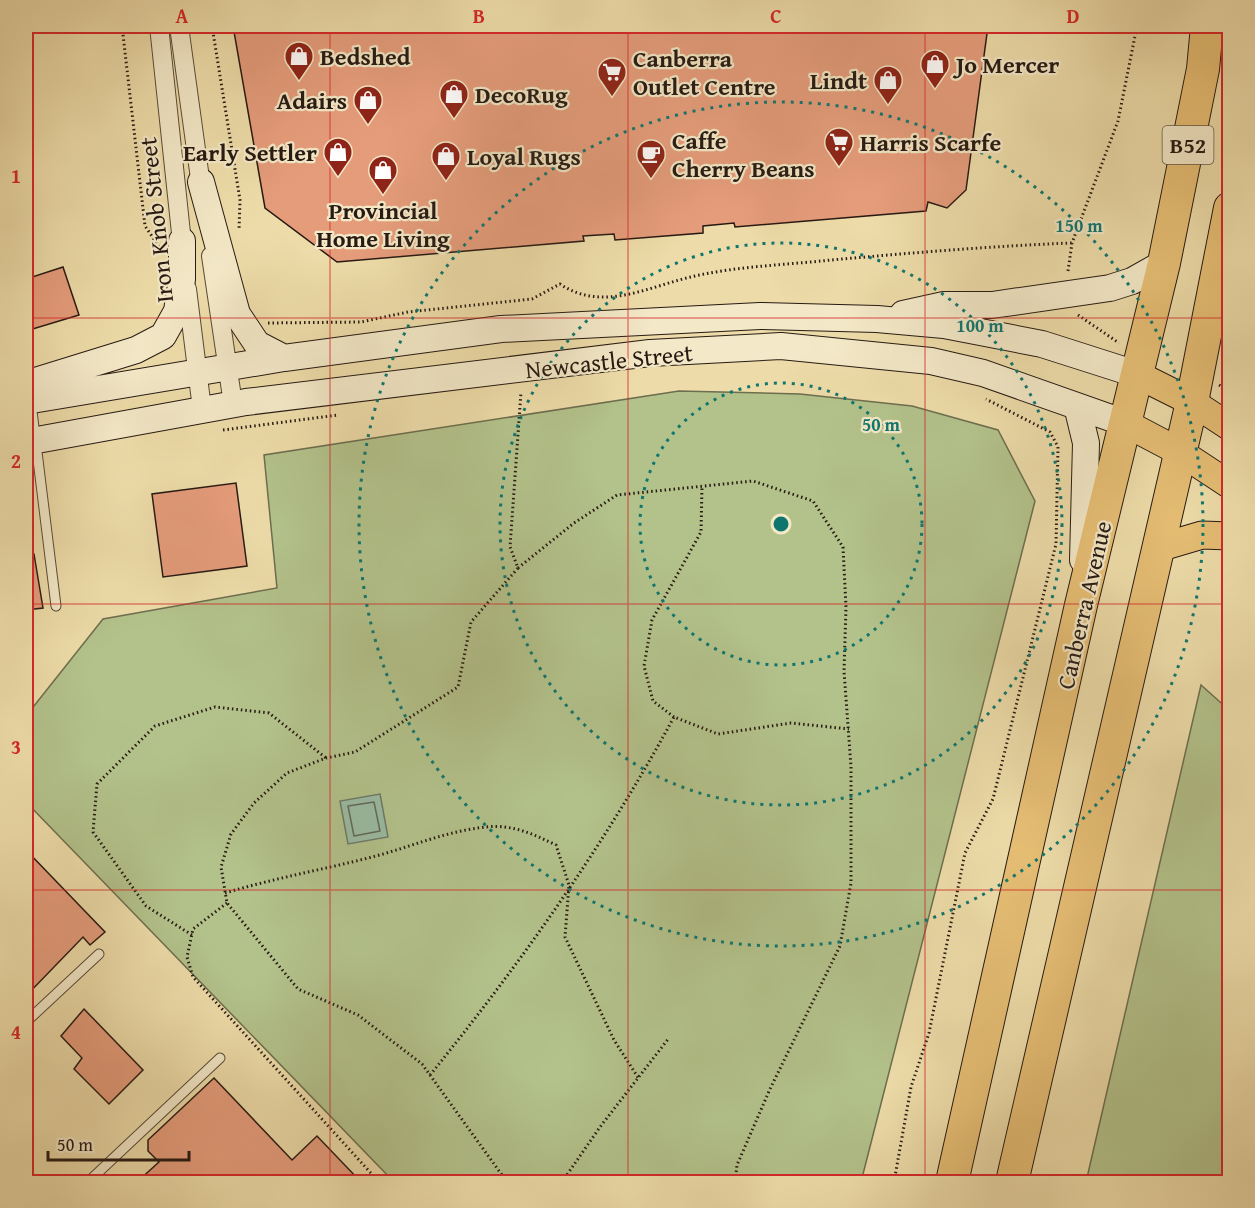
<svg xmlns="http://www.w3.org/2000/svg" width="1255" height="1208" font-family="'Gentium Book Plus',serif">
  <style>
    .green { fill: #b3c28b; stroke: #6d6e4f; stroke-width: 1.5 }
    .water { fill: #9abca4; stroke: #6c7b6a; stroke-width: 1.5 }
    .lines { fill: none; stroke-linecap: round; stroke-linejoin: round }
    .shore { stroke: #606b5c; stroke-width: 1.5 }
    .building { fill: #e59c7b; stroke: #271a13; stroke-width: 1.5 }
    .lane-casing { stroke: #584a38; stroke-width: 11 }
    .street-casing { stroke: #584a38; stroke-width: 20 }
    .secondary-casing { stroke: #271a13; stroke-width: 28 }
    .primary-casing { stroke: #271a13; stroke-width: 29 }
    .highway-casing { stroke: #271a13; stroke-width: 34 }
    .path { stroke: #271a13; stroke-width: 3; stroke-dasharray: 1.5 3; stroke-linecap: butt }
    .lane { stroke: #f3e8c7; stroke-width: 9 }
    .street { stroke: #f3e8c7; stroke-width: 18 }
    .secondary { stroke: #f3e8c7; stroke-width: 26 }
    .primary { stroke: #e6be74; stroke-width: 27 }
    .highway { stroke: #e6be74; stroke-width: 32 }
    .grid { fill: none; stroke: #d62828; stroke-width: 1.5; stroke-opacity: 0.55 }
    .ring { fill: none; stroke: #0f766e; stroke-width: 3; stroke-dasharray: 3 6 }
    .labels { text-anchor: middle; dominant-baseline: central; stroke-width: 4.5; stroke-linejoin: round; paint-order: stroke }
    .shield { fill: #f3e8c7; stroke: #645849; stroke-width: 1.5 }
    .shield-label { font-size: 22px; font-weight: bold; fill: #271a13 }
    .poi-label { font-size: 24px; font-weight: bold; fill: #271a13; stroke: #f3e8c7; text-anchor: start }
    .street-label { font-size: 24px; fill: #271a13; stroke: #f3e8c7 }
    .centre { fill: #0f766e; stroke: #f3e8c7; stroke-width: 3 }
    .ring-label { font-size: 18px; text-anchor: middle; font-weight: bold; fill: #0f766e; stroke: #f3e8c7; stroke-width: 4.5; stroke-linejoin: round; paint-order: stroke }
    .neatline { fill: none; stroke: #d62828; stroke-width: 2 }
    .grid-label { font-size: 20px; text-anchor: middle; font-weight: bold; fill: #d62828 }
  </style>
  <rect width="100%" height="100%" fill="#eddca9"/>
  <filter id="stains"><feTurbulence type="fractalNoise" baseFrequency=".00333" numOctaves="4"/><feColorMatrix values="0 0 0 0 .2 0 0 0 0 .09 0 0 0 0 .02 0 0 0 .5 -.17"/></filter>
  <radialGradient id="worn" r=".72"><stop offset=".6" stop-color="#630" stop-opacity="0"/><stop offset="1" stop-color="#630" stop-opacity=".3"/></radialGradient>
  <!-- green -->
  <path class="green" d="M 679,391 L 800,394 L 912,406 L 998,430 L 1035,501 L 861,1182 L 394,1182 L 26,802 L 26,716 L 103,619 L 277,588 L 264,455 Z
    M 1201,685 L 1229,710 L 1229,1182 L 1086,1182 Z"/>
  <!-- water -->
  <path class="water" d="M 380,794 L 388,837 L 348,844 L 340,801 Z"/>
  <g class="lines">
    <!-- shore -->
    <path class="shore" d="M 374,802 L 380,831 L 354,836 L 348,806 Z"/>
  </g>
  <!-- building -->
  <path class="building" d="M 233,26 L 988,26 L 966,190 L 947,208 L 928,202 L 926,211 L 735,227 L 734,223 L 703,226 L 703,233 L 615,240 L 614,234 L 583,236 L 584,241 L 337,262 L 265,208 Z
    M 63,267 L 79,315 L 26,331 L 26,279 Z
    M 236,483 L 247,566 L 163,577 L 152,494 Z
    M 34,554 L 43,608 L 26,610 L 26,555 Z
    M 26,850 L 105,932 L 90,945 L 83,937 L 26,996 Z
    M 84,1009 L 143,1070 L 109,1104 L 74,1069 L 82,1058 L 61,1036 Z
    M 214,1078 L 292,1160 L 317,1136 L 361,1182 L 137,1182 L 159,1162 L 148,1151 L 148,1140 Z"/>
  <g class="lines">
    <!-- lane casing -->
    <g class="lane-casing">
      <path id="lane" d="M 31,403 L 56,606
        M 26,1022 L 99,954
        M 88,1182 L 220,1058"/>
    </g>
    <!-- street casing -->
    <g class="street-casing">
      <path id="street" d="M 159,26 L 183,252
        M 179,26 L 202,193
        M 211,256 L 233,404
        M 187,289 L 202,409"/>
    </g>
    <!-- secondary casing -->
    <g class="secondary-casing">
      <path id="secondary" d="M 201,182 L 237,314 L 257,344 L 284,358
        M 903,314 L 944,305 L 992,305 L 1110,288 L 1132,281 L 1164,263
        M 26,384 L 136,350 L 163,336 L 177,311 L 182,279 L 182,241
        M 26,401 L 284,358 L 501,329 L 760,316 L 877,319 L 944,325 L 1042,344 L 1136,374
        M 1077,406 L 1086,443 L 1083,560
        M 26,442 L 246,402 L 650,353 L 781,346 L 931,361 L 983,373 L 1125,423"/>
    </g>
    <!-- primary casing -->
    <g class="primary-casing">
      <path id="primary" d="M 1136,374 L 1192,402 L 1230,427
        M 1125,423 L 1180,452 L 1230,485
        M 1158,548 L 1202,535 L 1230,536"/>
    </g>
    <!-- highway casing -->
    <g class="highway-casing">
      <path id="highway" d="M 952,1182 L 1081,605 L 1164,263 L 1203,69 L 1207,26
        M 1012,1182 L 1192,402 L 1230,208"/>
    </g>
    <!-- path -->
    <path class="path" d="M 122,26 L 145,226 L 160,248
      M 212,26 L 240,200 L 239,230
      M 1068,271 L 1072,243 L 1118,121 L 1137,26
      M 1078,315 L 1119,343
      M 268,323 L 361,322 L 408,312 L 532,299 L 560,284 C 603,313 649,286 695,276 C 739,266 786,265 831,260 C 911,253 991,246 1072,243
      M 1219,385 L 1223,387 L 1230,365
      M 223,430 L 338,415
      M 518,568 L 574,523 L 617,495 L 753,481 L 813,501 L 843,547 L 846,607 L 844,671 L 851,767 L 851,883 L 840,946 L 770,1089 L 737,1165 L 735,1182
      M 674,717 L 653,701 L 644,666 L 652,620 L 701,532 L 702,486
      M 225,893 C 275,878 326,869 376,856 C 413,846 447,831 486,827 C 512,824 533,834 556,845 L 569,885 L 565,937 L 614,1040 L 639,1079
      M 227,903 L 193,929 L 187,957 L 193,977 L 379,1182
      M 192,935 L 146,906 L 93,832 L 97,784 L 155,726 L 215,707 L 269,713 L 326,758
      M 430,1075 C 521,963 605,844 674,717 L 718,734 L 791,723 L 849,729
      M 26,1166 L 41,1182
      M 507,1182 L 422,1064 L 358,1015 L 298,989 L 227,903 L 221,867 L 231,834 L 254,803 L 287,773 L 326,758 L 355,752 L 458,687 L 471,622 L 518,568 L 510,547 L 521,392
      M 562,1182 L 600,1127 L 669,1038
      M 894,1182 L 911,1087 L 929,1033 L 965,853 L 993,799 L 1056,544 L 1058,447 L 1050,432 L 986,399"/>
    <!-- lane -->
    <use href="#lane" class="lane"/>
    <!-- street -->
    <use href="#street" class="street"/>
    <!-- secondary -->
    <use href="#secondary" class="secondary"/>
    <!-- primary -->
    <use href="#primary" class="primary"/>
    <!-- highway -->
    <use href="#highway" class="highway"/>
  </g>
  <!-- grid -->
  <path class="grid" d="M 330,26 L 330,1182M 628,26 L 628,1182M 925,26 L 925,1182M 26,318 L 1230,318M 26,604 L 1230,604M 26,890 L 1230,890"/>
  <!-- distance rings -->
  <g class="ring">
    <circle cx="781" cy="524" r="141"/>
    <circle cx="781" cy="524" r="281"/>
    <circle cx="781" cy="524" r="422"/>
  </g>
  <!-- icons -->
  <defs>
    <g id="shop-pin" transform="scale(1.5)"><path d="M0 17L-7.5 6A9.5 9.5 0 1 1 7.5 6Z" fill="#8f2418" stroke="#f3e8c7"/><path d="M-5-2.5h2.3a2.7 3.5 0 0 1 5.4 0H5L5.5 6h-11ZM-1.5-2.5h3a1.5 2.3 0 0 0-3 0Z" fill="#fff"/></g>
    <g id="supermarket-pin" transform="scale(1.5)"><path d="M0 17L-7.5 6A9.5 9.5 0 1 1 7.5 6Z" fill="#8f2418" stroke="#f3e8c7"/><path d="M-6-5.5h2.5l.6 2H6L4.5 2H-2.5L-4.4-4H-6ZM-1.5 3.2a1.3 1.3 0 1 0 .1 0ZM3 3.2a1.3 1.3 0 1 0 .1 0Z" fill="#fff"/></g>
    <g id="cafe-pin" transform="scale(1.5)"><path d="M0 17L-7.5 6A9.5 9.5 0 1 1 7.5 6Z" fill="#8f2418" stroke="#f3e8c7"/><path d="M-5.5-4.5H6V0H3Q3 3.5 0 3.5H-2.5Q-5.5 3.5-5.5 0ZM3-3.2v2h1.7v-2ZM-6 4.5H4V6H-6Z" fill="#fff"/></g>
  </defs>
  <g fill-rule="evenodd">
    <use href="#shop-pin" x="299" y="56"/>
    <use href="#shop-pin" x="935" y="64"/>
    <use href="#supermarket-pin" x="612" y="72"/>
    <use href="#shop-pin" x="888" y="80"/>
    <use href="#shop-pin" x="454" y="94"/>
    <use href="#shop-pin" x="368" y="100"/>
    <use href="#supermarket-pin" x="839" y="142"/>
    <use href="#shop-pin" x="338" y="152"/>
    <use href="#cafe-pin" x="651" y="154"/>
    <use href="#shop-pin" x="446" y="156"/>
    <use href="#shop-pin" x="383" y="170"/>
  </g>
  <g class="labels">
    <!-- shield labels -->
    <rect class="shield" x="1162.5" y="126" width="51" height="38" rx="4.5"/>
    <g class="shield-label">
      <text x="1188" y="145">B52</text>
    </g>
    <!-- poi labels -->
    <g class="poi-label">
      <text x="320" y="56">Bedshed</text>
      <text x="633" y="58">Canberra<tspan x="633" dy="28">Outlet Centre</tspan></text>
      <text x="956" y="64">Jo Mercer</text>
      <text x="867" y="80" text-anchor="end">Lindt</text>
      <text x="475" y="94">DecoRug</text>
      <text x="347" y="100" text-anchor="end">Adairs</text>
      <text x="672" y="140">Caffe<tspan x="672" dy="28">Cherry Beans</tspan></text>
      <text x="860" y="142">Harris Scarfe</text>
      <text x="317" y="152" text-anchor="end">Early Settler</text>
      <text x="467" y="156">Loyal Rugs</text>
      <text x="383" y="210" text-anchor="middle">Provincial<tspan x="383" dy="28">Home Living</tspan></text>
    </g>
    <!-- street labels -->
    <g class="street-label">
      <text transform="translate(156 220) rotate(-96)">Iron Knob Street</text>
      <text transform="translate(609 361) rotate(-6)">Newcastle Street</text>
      <text transform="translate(1084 605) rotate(-77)">Canberra Avenue</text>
    </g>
  </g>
  <circle cx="781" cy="524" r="9" class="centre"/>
  <g class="ring-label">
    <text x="1079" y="232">150 m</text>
    <text x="980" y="332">100 m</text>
    <text x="881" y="431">50 m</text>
  </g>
  <!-- margin -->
  <rect width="1255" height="1208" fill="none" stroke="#eddca9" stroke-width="66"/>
  <!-- scale -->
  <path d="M48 1151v9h141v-9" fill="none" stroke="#271a13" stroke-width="3"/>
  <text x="57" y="1151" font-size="18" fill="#271a13" stroke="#f3e8c7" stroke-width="4.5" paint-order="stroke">50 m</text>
  <rect x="33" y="33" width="1189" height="1142" class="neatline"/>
  <g class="grid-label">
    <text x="182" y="23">A</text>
    <text x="479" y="23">B</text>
    <text x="776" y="23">C</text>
    <text x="1073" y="23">D</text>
    <text x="16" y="183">1</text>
    <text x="16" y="468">2</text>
    <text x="16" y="754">3</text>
    <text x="16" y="1039">4</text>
  </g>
  <rect width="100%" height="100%" filter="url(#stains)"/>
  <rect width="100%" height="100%" fill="url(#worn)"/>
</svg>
